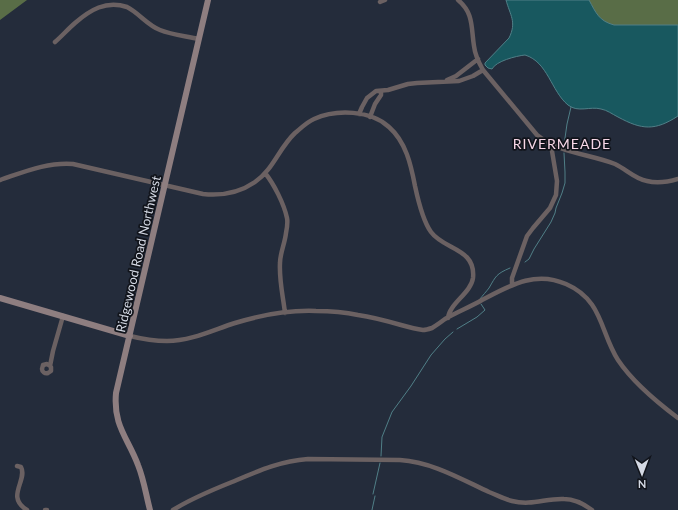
<svg xmlns="http://www.w3.org/2000/svg" width="678" height="510" font-family="Lato,sans-serif">
  <style>
    .forest { fill: #596d47 }
    .water { fill: #18585f; stroke: #507f87 }
    .lines { fill: none; stroke-linecap: round; stroke-linejoin: round }
    .stream { stroke: #507f87; stroke-width: 1 }
    .street { stroke: #6b6162; stroke-width: 4.5 }
    .secondary { stroke: #8e7e80; stroke-width: 6 }
    .labels { text-anchor: middle; dominant-baseline: central; stroke-width: 3.5; stroke-linejoin: round; paint-order: stroke }
    .street-label { font-size: 13px; fill: #d4d9e4; stroke: #11141b }
    .neighbourhood-label { font-size: 14px; letter-spacing: 1px; fill: #f7d7e7; stroke: #11141b }
  </style>
  <rect width="100%" height="100%" fill="#242c3b"/>
  <!-- forest -->
  <path class="forest" d="M 0,0 L 27,0 L 0,20 Z
    M 585,0 L 678,0 L 678,38 L 616,26 L 597,20 Z"/>
  <!-- water -->
  <path class="water" d="M 506,0 L 589,0 C 596,13 599,21 614,25 L 678,25 L 678,116 C 655,131 642,130 618,117 C 612,114 607,110 601,109 C 590,106 578,113 568,105 C 551,91 548,62 525,55 C 516,56 496,61 492,69 L 488,68 L 485,65 L 485,63 L 509,38 C 517,22 510,15 506,0 Z"/>
  <g class="lines">
    <!-- stream -->
    <path class="stream" d="M 564,145 L 567,124 L 571,107
      M 525,262 L 529,259 L 534,249 L 551,222 L 555,213 L 556,208 L 562,193 L 565,183 L 565,172 L 564,153
      M 480,299 C 483,295 486,292 489,288 C 496,276 496,274 510,268
      M 457,329 L 477,317 L 485,310 L 481,304
      M 381,456 L 382,437 L 392,412 L 411,386 L 431,355 L 445,339 L 453,332
      M 373,494 L 380,463
      M 372,510 L 375,496"/>
    <!-- street -->
    <path class="street" d="M 458,0 C 474,13 471,28 474,46 C 475,55 479,63 483,70 L 537,135 C 559,153 589,154 615,164 C 626,169 635,179 647,181 C 658,184 668,182 678,179
      M 380,2 L 385,0
      M 55,42 C 62,36 68,29 75,23 C 90,10 106,0 127,7 C 139,13 147,25 160,30 C 172,35 186,36 199,39
      M 447,80 L 456,76 L 478,59
      M 359,114 L 362,107 L 367,98 L 376,91 L 388,90 L 408,84 L 417,83 L 459,81 L 473,76 L 483,70
      M 370,117 L 375,104 L 381,95 L 381,91
      M 265,173 C 274,184 284,204 287,218 C 288,223 287,228 286,233 C 285,243 280,253 280,263 C 279,280 283,296 285,313
      M 0,180 C 24,172 47,162 73,164 L 203,194 C 222,196 239,193 255,182 C 273,170 279,148 295,133 C 301,128 307,122 314,119 C 336,109 371,110 389,127 C 406,142 411,165 415,186 C 418,200 423,221 431,232 C 444,250 476,248 473,278 C 471,293 449,304 448,318
      M 512,285 L 512,278 L 527,236 L 533,228 L 550,208 L 556,195 L 557,181 L 552,151 L 552,145
      M 130,336 C 142,339 154,341 167,341 C 191,341 213,330 235,323 C 261,315 289,310 316,311 C 330,311 344,312 358,315 C 372,317 387,321 401,325 C 408,327 415,329 423,330 C 426,330 429,329 432,328 C 437,325 441,322 445,319 C 457,312 470,307 482,300 C 509,286 535,270 566,284 C 603,300 600,332 618,360 C 632,381 658,403 678,418
      M 50,366 L 47,364 L 43,365 L 42,369 C 42,372 45,374 48,373 L 51,371 L 51,367 L 50,366 L 53,351 L 63,316
      M 17,466 L 21,467 C 28,480 5,497 27,510
      M 45,510 L 47,510
      M 173,510 C 192,498 212,490 232,482 C 258,471 280,461 308,459 L 400,460 C 432,462 461,479 489,492 C 497,495 504,499 512,501 C 532,506 546,498 564,499 C 575,499 584,504 592,510"/>
    <!-- secondary -->
    <path class="secondary" d="M 0,298 L 130,336
      M 150,510 C 146,495 144,480 138,465 C 128,438 113,426 116,393 L 208,0"/>
  </g>
  <g class="labels">
    <!-- street labels -->
    <g class="street-label">
      <text transform="translate(138 254) rotate(-77)">Ridgewood Road Northwest</text>
    </g>
    <!-- neighbourhood labels -->
    <g class="neighbourhood-label">
      <text x="562" y="143">RIVERMEADE</text>
    </g>
  </g>
  <!-- north arrow -->
  <g transform="translate(642 474) rotate(179)" stroke="#11141b" stroke-width="3" paint-order="stroke">
  <path d="M0-3L7 15L0 10L-7 15Z" fill="#d4d9e4"/>
  <text y="-6" font-size="11" font-weight="bold" text-anchor="middle" fill="#d4d9e4">N</text>
  </g>
</svg>
